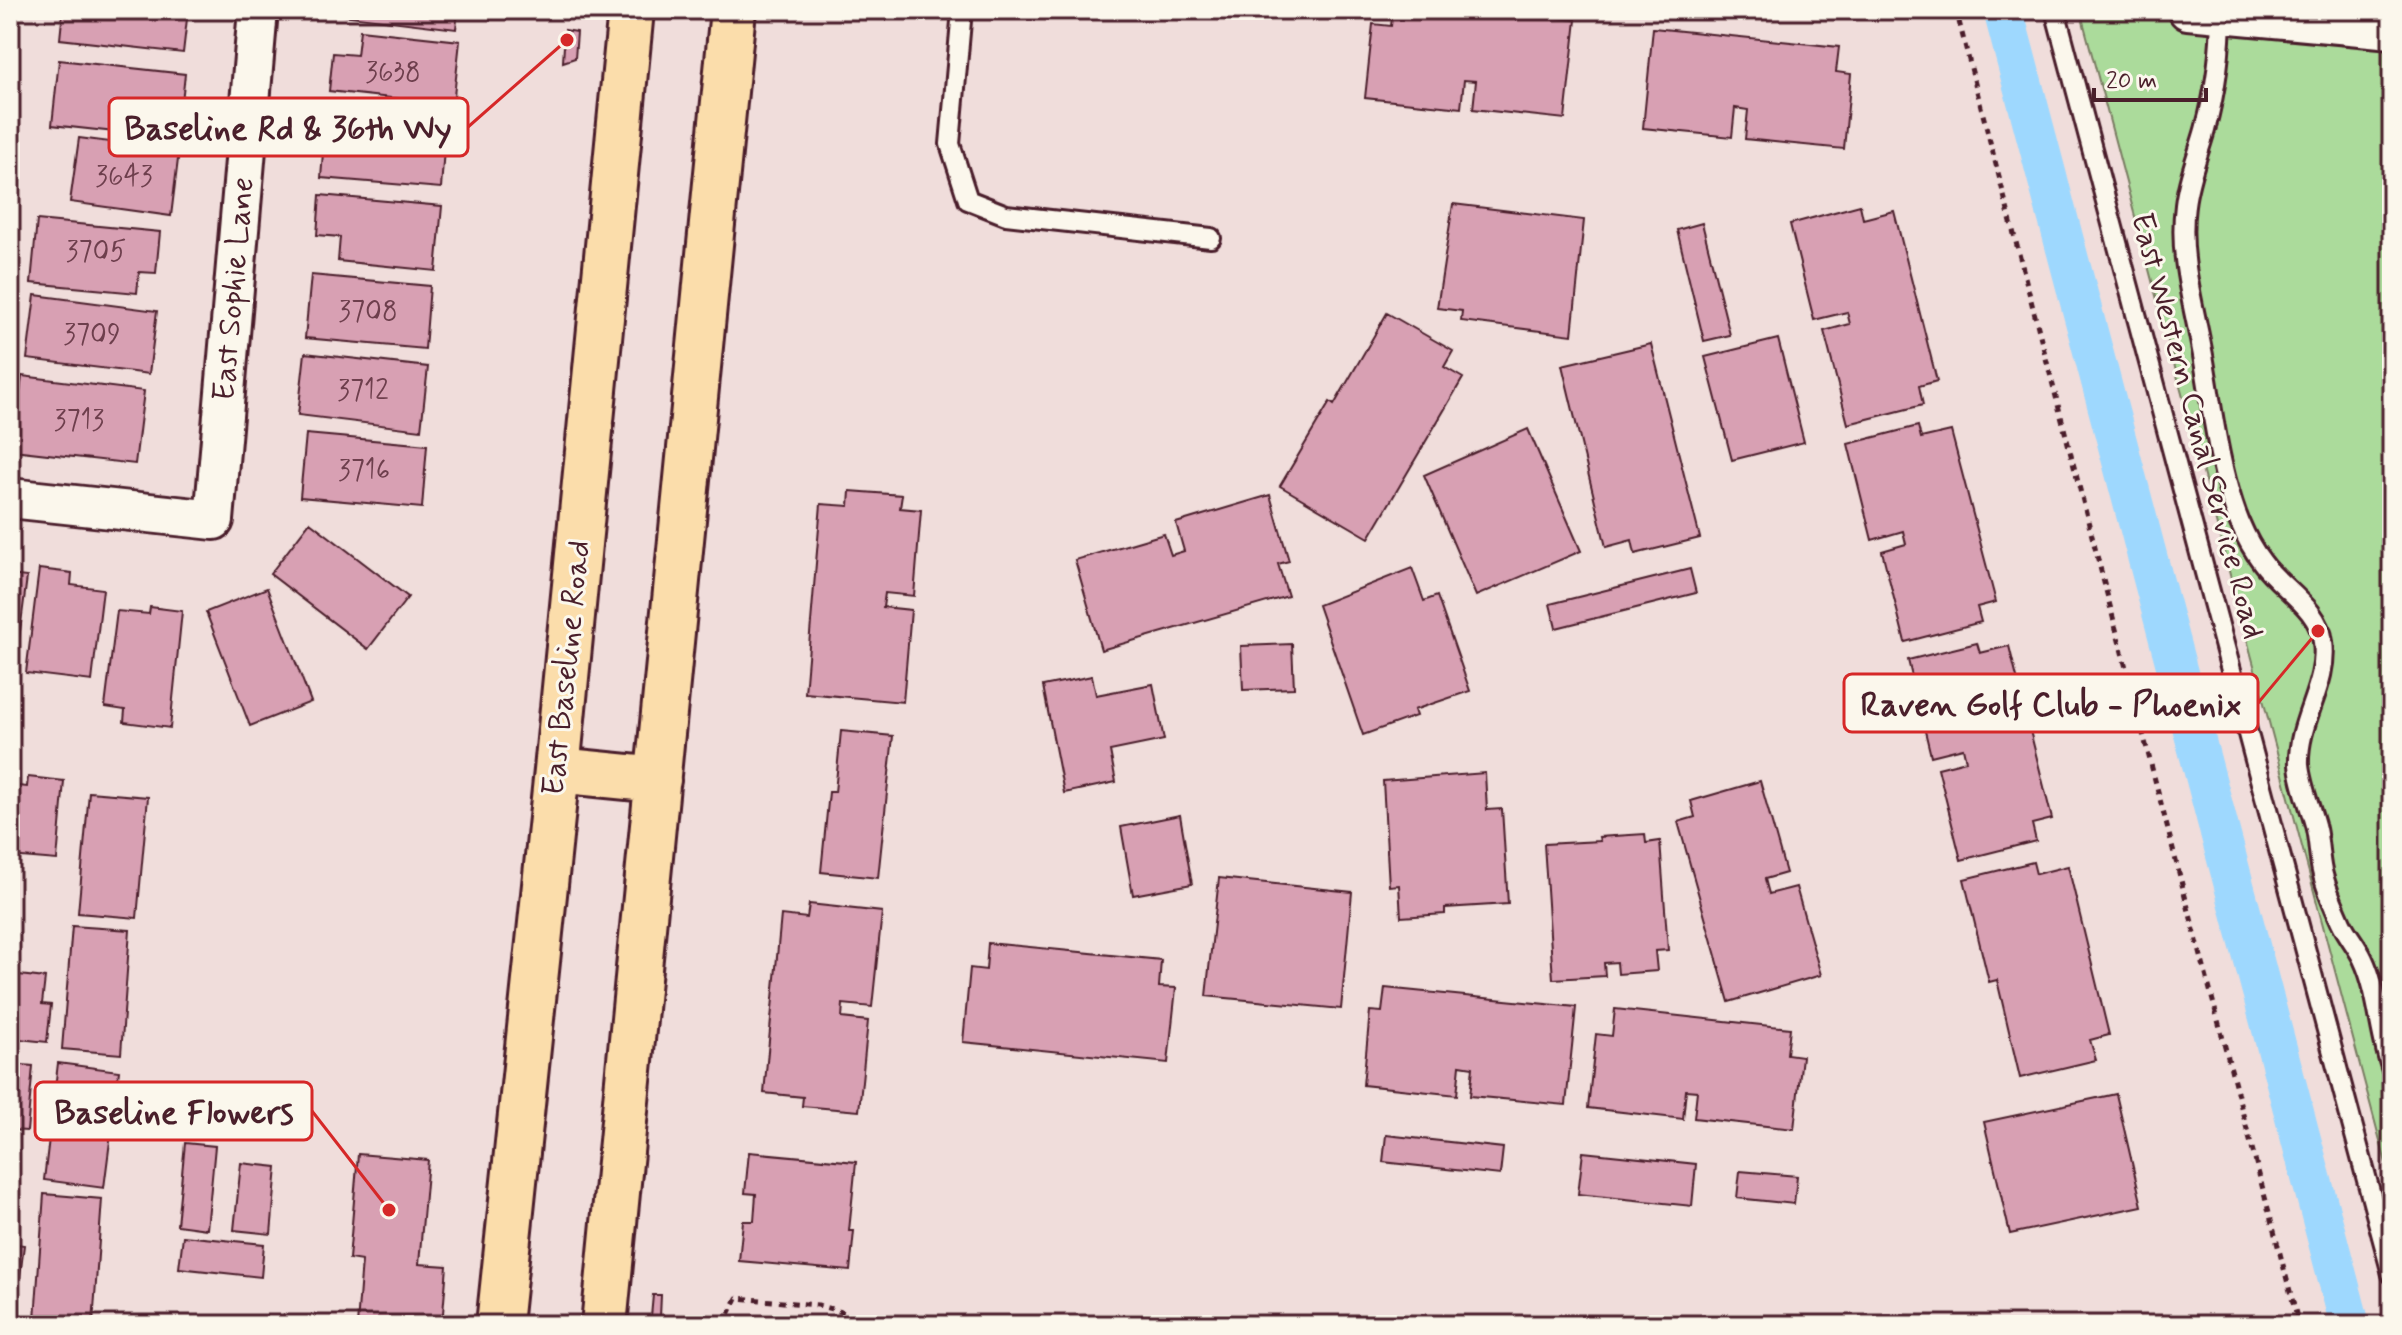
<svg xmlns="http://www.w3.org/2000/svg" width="2402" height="1335" font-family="Mynerve,sans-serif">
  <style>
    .green { fill: #abdb9b; stroke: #7a7d63; stroke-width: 2 }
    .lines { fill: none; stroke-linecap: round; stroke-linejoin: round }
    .canal { stroke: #9ed8fe; stroke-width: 40 }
    .building { fill: #d8a0b3; stroke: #4a1f2b; stroke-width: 2 }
    .service-casing { stroke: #4a1f2b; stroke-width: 24 }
    .minor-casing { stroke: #4a1f2b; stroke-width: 44 }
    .primary-casing { stroke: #4a1f2b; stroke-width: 50 }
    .path { stroke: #4a1f2b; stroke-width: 5; stroke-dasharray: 6 6; stroke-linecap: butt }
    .service { stroke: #fbf7ec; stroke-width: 18 }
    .minor { stroke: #fbf7ec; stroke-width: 38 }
    .primary { stroke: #fbddab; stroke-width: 44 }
    .labels { text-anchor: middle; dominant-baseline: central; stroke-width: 6; stroke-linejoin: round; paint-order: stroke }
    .number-label { font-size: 28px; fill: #6e3f4d }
    .street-label { font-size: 32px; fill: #4a1f2b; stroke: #fbf7ec }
    .leader { fill: none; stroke: #d62828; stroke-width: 3 }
    .callout-dot { fill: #d62828; stroke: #fbf7ec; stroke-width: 3 }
    .callout { fill: #fbf7ec; stroke: #d62828; stroke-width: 3 }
    .callout-label { font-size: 34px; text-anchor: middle; font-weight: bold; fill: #4a1f2b }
  </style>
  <rect width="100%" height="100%" fill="#f0dddb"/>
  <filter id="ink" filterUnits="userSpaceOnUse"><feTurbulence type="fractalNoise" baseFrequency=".0125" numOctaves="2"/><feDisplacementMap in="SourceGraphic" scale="16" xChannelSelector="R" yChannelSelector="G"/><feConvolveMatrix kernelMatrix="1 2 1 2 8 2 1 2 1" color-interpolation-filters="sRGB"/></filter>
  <g filter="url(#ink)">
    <!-- green -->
    <path class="green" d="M 2080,10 L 2392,10 L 2392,1186 L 2098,77 Z"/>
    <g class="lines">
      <!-- canal -->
      <path class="canal" d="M 2003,10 L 2350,1325"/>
    </g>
    <!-- building -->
    <path class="building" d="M 63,10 L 188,10 L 183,53 L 60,39 Z
      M 334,10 L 458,10 L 456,29 L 333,14 Z
      M 1393,10 L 1480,10 L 1576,20 L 1565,119 L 1473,109 L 1476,81 L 1464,80 L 1461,108 L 1365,98 L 1373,24 L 1391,26 Z
      M 1653,28 L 1839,47 L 1836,72 L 1851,74 L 1844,149 L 1745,139 L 1748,110 L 1735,108 L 1732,137 L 1643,128 Z
      M 360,30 L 460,41 L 453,105 L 329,91 L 333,53 L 357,55 Z
      M 565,30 L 577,32 L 575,58 L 563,62 Z
      M 59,60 L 185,74 L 178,139 L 52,125 Z
      M 326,114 L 446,123 L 441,188 L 321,178 Z
      M 79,138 L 179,151 L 171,216 L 70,202 Z
      M 320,195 L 442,206 L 436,271 L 338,261 L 340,237 L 317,235 Z
      M 1453,204 L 1584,220 L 1572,335 L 1461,321 L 1462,311 L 1437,308 Z
      M 1860,205 L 1863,219 L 1894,211 L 1937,381 L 1919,386 L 1923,405 L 1848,424 L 1824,331 L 1850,324 L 1847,312 L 1814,320 L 1790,224 Z
      M 37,220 L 160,232 L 156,273 L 139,272 L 137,293 L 31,283 Z
      M 1702,223 L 1730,335 L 1704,341 L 1677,230 Z
      M 311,275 L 430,286 L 425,349 L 305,338 Z
      M 35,295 L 157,311 L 149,374 L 27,359 Z
      M 1387,313 L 1453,351 L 1444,367 L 1463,378 L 1369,538 L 1280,486 L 1330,402 L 1334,405 Z
      M 1778,339 L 1804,442 L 1732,460 L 1705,357 Z
      M 1651,344 L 1700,538 L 1635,554 L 1632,540 L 1606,547 L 1562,365 Z
      M 305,353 L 428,367 L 421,430 L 298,415 Z
      M 22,376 L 144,391 L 135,464 L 13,450 Z
      M 1918,426 L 1921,438 L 1951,431 L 1996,602 L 1977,607 L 1981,622 L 1905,642 L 1882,551 L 1906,544 L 1903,531 L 1872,540 L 1848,444 Z
      M 1528,429 L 1581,551 L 1476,596 L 1424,475 Z
      M 306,434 L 427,445 L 422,508 L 300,497 Z
      M 850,491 L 902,495 L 900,508 L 921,510 L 914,596 L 885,593 L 883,607 L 911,610 L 903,702 L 805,693 L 821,504 L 849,506 Z
      M 1270,495 L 1289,561 L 1278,564 L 1288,596 L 1101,650 L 1075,560 L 1164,534 L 1171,555 L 1184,551 L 1176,523 Z
      M 310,522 L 408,597 L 368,649 L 270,574 Z
      M 1412,568 L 1424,601 L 1437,596 L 1470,691 L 1414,710 L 1416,716 L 1363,735 L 1318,605 Z
      M 39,569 L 72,573 L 71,585 L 103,589 L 92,681 L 26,673 Z
      M 1690,569 L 1696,593 L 1556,628 L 1550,604 Z
      M 10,575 L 27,577 L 11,701 L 10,700 Z
      M 267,588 L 311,702 L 250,726 L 206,612 Z
      M 150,607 L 182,611 L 170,728 L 124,722 L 125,710 L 105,707 L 117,611 L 149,614 Z
      M 1977,643 L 1980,653 L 2009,646 L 2052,819 L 2032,824 L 2036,841 L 1961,860 L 1938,768 L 1966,761 L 1963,748 L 1931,756 L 1908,660 Z
      M 1292,644 L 1294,688 L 1243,690 L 1241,646 Z
      M 1092,676 L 1096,695 L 1153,684 L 1164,740 L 1110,751 L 1116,782 L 1064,793 L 1043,686 Z
      M 841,731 L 893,736 L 878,878 L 821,872 L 829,792 L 835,792 Z
      M 1485,773 L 1487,810 L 1502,809 L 1508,904 L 1445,908 L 1445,914 L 1401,917 L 1399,885 L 1389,886 L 1383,781 Z
      M 28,777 L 64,781 L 57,860 L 10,856 L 10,785 L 27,787 Z
      M 1760,781 L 1786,873 L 1765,879 L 1769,894 L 1796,887 L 1821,975 L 1729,1002 L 1678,822 L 1695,817 L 1691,801 Z
      M 89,792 L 148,797 L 137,918 L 78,913 Z
      M 1180,815 L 1192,884 L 1133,895 L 1121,827 Z
      M 1645,834 L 1646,843 L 1660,841 L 1668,950 L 1655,951 L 1657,971 L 1618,974 L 1617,962 L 1604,963 L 1605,976 L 1553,979 L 1544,844 L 1600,841 L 1599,837 Z
      M 2033,862 L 2036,874 L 2068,866 L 2109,1035 L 2090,1040 L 2096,1060 L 2020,1078 L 1997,980 L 1989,982 L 1964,879 Z
      M 1219,878 L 1352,892 L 1341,1009 L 1206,996 Z
      M 809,904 L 882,912 L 872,1007 L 843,1004 L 842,1018 L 868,1021 L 859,1111 L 802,1106 L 803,1097 L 764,1093 L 781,915 L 807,918 Z
      M 72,926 L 130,930 L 121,1054 L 62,1049 Z
      M 988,943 L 1161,960 L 1159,987 L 1176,988 L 1168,1063 L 963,1042 L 970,968 L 986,970 Z
      M 10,974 L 45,978 L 42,1004 L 51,1005 L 47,1042 L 10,1038 Z
      M 1385,988 L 1576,1007 L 1566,1105 L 1470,1096 L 1473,1067 L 1460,1065 L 1457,1095 L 1363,1085 L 1370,1011 L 1382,1012 Z
      M 1615,1009 L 1790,1028 L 1787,1054 L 1802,1056 L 1794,1129 L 1694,1118 L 1697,1091 L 1686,1090 L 1683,1119 L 1588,1108 L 1596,1034 L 1612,1036 Z
      M 58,1063 L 119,1071 L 104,1188 L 44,1180 Z
      M 10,1064 L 33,1066 L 27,1131 L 10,1130 Z
      M 2116,1094 L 2142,1206 L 2010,1234 L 1984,1122 Z
      M 1386,1135 L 1503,1148 L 1500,1175 L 1383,1162 Z
      M 185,1143 L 215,1146 L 207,1229 L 177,1225 Z
      M 749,1152 L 856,1162 L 849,1231 L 854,1231 L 850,1271 L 739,1261 L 743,1221 L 754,1221 L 756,1194 L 745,1193 Z
      M 1583,1152 L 1696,1164 L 1692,1206 L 1578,1194 Z
      M 358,1154 L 428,1160 L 419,1264 L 447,1266 L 442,1325 L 357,1325 L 362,1261 L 349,1259 Z
      M 241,1163 L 277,1167 L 271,1234 L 234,1230 Z
      M 1740,1171 L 1797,1176 L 1794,1204 L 1737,1198 Z
      M 44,1194 L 102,1199 L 93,1324 L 35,1319 Z
      M 183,1236 L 264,1244 L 261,1277 L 179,1268 Z
      M 10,1243 L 24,1245 L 16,1308 L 10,1307 Z
      M 653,1295 L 661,1295 L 660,1317 L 651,1317 Z
      M 757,1316 L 814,1321 L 814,1325 L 728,1325 L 729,1319 L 757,1322 Z"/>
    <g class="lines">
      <!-- service casing -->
      <g class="service-casing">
        <path id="service" d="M 962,10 L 950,144 L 968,200 L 1006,215 L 1211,238
          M 2055,10 L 2392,1274
          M 2221,10 C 2221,51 2216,90 2205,130 C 2198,155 2188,179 2185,205 C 2178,259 2195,308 2204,361 C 2211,401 2215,439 2226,480 C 2234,510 2243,537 2262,562 C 2281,589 2319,607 2323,642 C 2329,684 2297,721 2299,765 C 2301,787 2311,808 2316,829 C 2319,843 2319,858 2322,871 C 2326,889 2334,906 2341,922 C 2347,935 2357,946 2363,959 C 2379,993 2379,1034 2392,1070"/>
      </g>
      <!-- minor casing -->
      <g class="minor-casing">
        <path id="minor" d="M 2188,10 L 2392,29
          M 10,498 L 214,520 L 258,10"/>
      </g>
      <!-- primary casing -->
      <g class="primary-casing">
        <path id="primary" d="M 557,770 L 658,780
          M 499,1325 L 557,770 L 631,10
          M 604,1325 L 733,10"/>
      </g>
      <!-- path -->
      <path class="path" d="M 1956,10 L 2185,896 L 2299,1325
        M 724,1325 L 737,1298 L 818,1305 L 845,1313 L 846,1325"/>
      <!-- service -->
      <use href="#service" class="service"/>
      <!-- minor -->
      <use href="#minor" class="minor"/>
      <!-- primary -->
      <use href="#primary" class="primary"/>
    </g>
  </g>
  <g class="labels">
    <!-- number labels -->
    <g class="number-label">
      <text x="393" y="73">3638</text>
      <text x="124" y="177">3643</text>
      <text x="96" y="252">3705</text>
      <text x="368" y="312">3708</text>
      <text x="92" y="335">3709</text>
      <text x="363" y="391">3712</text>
      <text x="79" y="421">3713</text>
      <text x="364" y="471">3716</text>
    </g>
    <!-- street labels -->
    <g class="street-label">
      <text transform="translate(234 289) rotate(-85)">East Sophie Lane</text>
      <text transform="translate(2197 426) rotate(75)">East Western Canal Service Road</text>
      <text transform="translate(567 668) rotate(-84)">East Baseline Road</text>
    </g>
  </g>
  <!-- callouts -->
  <path class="leader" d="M567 40L468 127M2318 631L2258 703M389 1210L312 1111"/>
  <g class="callout-dot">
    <circle cx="567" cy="40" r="8"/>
    <circle cx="2318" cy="631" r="8"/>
    <circle cx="389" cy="1210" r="8"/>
  </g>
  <g class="callout">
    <rect x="109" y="98" width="359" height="58" rx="8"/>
    <rect x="1844" y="674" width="414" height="58" rx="8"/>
    <rect x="35" y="1082" width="277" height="58" rx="8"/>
  </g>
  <g class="callout-label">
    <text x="288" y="139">Baseline Rd &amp; 36th Wy</text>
    <text x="2051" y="715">Raven Golf Club - Phoenix</text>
    <text x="174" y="1123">Baseline Flowers</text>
  </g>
  <!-- margin -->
  <rect width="2402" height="1335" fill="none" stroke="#fbf7ec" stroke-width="40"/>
  <rect x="20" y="20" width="2362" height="1295" fill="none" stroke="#4a1f2b" stroke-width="3" filter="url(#ink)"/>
  <!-- scale -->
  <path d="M2094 88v12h112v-12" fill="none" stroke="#4a1f2b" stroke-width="4"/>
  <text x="2106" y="88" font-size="24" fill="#4a1f2b" stroke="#fbf7ec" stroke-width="6" paint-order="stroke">20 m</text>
</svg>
